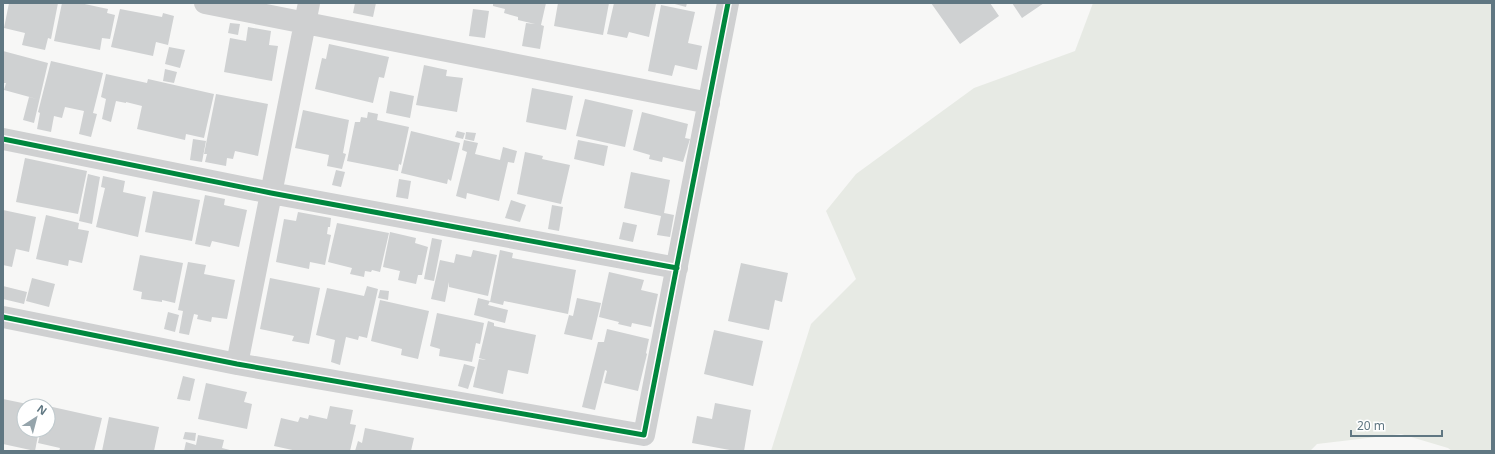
<svg xmlns="http://www.w3.org/2000/svg" width="1495" height="454" font-family="'Noto Sans',sans-serif">
  <style>
    .green { fill: #e7eae4 }
    .building { fill: #cfd1d2 }
    .lines { fill: none; stroke-linecap: round; stroke-linejoin: round }
    .minor { stroke: #cfd0d1; stroke-width: 22 }
    .cycleway-casing { stroke: #fff; stroke-width: 8 }
    .cycleway { stroke: #00873e; stroke-width: 5 }
  </style>
  <rect width="100%" height="100%" fill="#f7f7f6"/>
  <!-- green -->
  <path class="green" d="M 1093,3 L 1492,3 L 1492,451 L 1452,451 L 1448,448 L 1401,434 L 1317,444 L 1310,451 L 771,451 L 811,324 L 856,279 L 826,211 L 856,174 L 974,88 L 1075,51 Z"/>
  <!-- building -->
  <path class="building" d="M 9,3 L 58,3 L 51,39 L 48,38 L 45,50 L 22,45 L 25,33 L 4,28 Z
    M 62,3 L 66,4 L 66,3 L 80,3 L 108,9 L 107,13 L 115,15 L 110,39 L 102,38 L 100,50 L 54,41 Z
    M 355,3 L 376,3 L 373,17 L 353,13 Z
    M 493,3 L 546,3 L 541,25 L 544,26 L 540,49 L 522,46 L 526,23 L 535,24 L 518,20 L 518,17 L 504,13 L 505,9 L 493,6 Z
    M 558,3 L 609,3 L 603,35 L 554,26 Z
    M 614,3 L 649,3 L 656,4 L 649,37 L 629,32 L 627,38 L 607,34 Z
    M 671,3 L 687,3 L 686,7 Z
    M 931,3 L 990,3 L 999,16 L 960,44 Z
    M 1012,3 L 1044,3 L 1022,18 Z
    M 661,5 L 695,12 L 688,43 L 702,46 L 697,70 L 675,65 L 672,76 L 648,71 Z
    M 120,9 L 162,17 L 163,13 L 174,16 L 168,45 L 156,42 L 153,56 L 111,47 Z
    M 473,9 L 489,11 L 485,38 L 469,36 Z
    M 230,23 L 240,24 L 238,35 L 228,33 Z
    M 248,27 L 271,31 L 269,45 L 278,46 L 272,81 L 224,72 L 230,38 L 246,41 Z
    M 329,44 L 389,57 L 384,78 L 379,77 L 373,103 L 315,89 L 322,58 L 326,59 Z
    M 169,47 L 185,50 L 180,68 L 165,64 Z
    M 3,51 L 48,63 L 34,123 L 23,120 L 29,97 L 37,99 L 4,90 L 6,83 L 3,83 Z
    M 51,61 L 103,73 L 93,113 L 97,114 L 91,137 L 79,134 L 84,111 L 65,107 L 62,118 L 54,116 L 51,132 L 37,129 L 40,113 L 38,112 Z
    M 424,65 L 447,70 L 446,76 L 463,78 L 457,112 L 416,105 Z
    M 165,69 L 177,72 L 174,83 L 163,81 Z
    M 106,74 L 147,83 L 148,79 L 214,94 L 204,138 L 186,134 L 185,140 L 137,129 L 142,106 L 126,102 L 126,103 L 116,101 L 111,122 L 102,119 L 106,99 L 101,97 Z
    M 532,88 L 573,96 L 566,130 L 526,122 Z
    M 390,91 L 414,96 L 410,118 L 386,113 Z
    M 216,94 L 268,104 L 258,156 L 235,151 L 233,159 L 227,158 L 226,166 L 205,162 L 207,154 L 204,154 Z
    M 585,99 L 633,110 L 625,147 L 576,136 Z
    M 303,110 L 349,120 L 343,153 L 346,154 L 342,169 L 327,166 L 329,155 L 295,148 Z
    M 368,112 L 378,114 L 377,120 L 409,127 L 401,165 L 399,164 L 398,171 L 347,161 L 355,122 L 360,122 L 361,117 L 367,118 Z
    M 642,112 L 688,124 L 685,138 L 690,139 L 683,162 L 663,157 L 662,162 L 649,159 L 650,155 L 633,150 Z
    M 411,131 L 460,143 L 451,181 L 448,179 L 447,184 L 401,173 Z
    M 457,131 L 465,133 L 463,139 L 455,137 Z
    M 466,132 L 476,133 L 474,141 L 465,139 Z
    M 193,139 L 206,141 L 202,162 L 190,160 Z
    M 464,140 L 478,143 L 475,154 L 500,160 L 503,147 L 517,151 L 514,163 L 508,162 L 499,201 L 467,193 L 466,199 L 456,196 L 467,152 L 462,150 Z
    M 578,140 L 608,146 L 604,166 L 574,159 Z
    M 525,152 L 543,156 L 542,159 L 570,165 L 561,204 L 517,194 Z
    M 25,158 L 87,171 L 78,214 L 16,202 Z
    M 336,170 L 345,172 L 341,187 L 332,185 Z
    M 631,172 L 670,180 L 664,213 L 674,215 L 670,237 L 657,235 L 661,216 L 624,208 Z
    M 88,174 L 100,177 L 92,224 L 79,221 Z
    M 103,176 L 125,181 L 123,192 L 146,197 L 138,237 L 96,227 L 105,188 L 101,187 Z
    M 399,179 L 411,181 L 408,199 L 396,197 Z
    M 153,191 L 200,200 L 192,241 L 145,232 Z
    M 205,195 L 225,199 L 224,205 L 247,210 L 239,247 L 212,241 L 210,247 L 195,244 Z
    M 511,200 L 526,205 L 520,222 L 505,218 Z
    M 552,205 L 563,207 L 559,231 L 548,229 Z
    M 3,210 L 36,217 L 29,252 L 16,249 L 12,267 L 3,265 Z
    M 298,212 L 331,218 L 330,227 L 328,227 L 327,234 L 331,235 L 325,265 L 310,262 L 309,269 L 276,262 L 284,219 L 296,221 Z
    M 46,215 L 79,223 L 78,229 L 89,231 L 82,263 L 69,260 L 68,266 L 36,259 Z
    M 623,222 L 637,225 L 633,242 L 619,239 Z
    M 337,223 L 389,233 L 380,272 L 372,270 L 371,272 L 365,271 L 364,277 L 350,274 L 352,268 L 328,262 Z
    M 390,232 L 416,238 L 415,243 L 428,247 L 422,275 L 418,275 L 416,284 L 398,280 L 400,271 L 383,267 Z
    M 432,238 L 442,240 L 434,281 L 424,279 Z
    M 473,250 L 497,255 L 488,296 L 449,287 L 449,282 L 445,302 L 431,299 L 440,260 L 454,263 L 456,254 L 471,257 Z
    M 500,250 L 513,253 L 512,258 L 576,270 L 568,314 L 504,301 L 503,305 L 490,302 Z
    M 140,255 L 183,263 L 175,303 L 162,300 L 162,302 L 141,299 L 142,292 L 133,290 Z
    M 188,262 L 206,265 L 204,274 L 235,280 L 227,319 L 212,317 L 211,322 L 197,319 L 198,315 L 194,314 L 189,335 L 179,333 L 183,311 L 178,310 Z
    M 741,263 L 788,273 L 782,302 L 775,300 L 769,330 L 728,321 Z
    M 609,272 L 644,280 L 641,290 L 658,294 L 651,327 L 632,323 L 631,327 L 618,324 L 619,322 L 599,317 Z
    M 32,278 L 55,284 L 49,307 L 26,301 Z
    M 270,278 L 320,288 L 309,344 L 292,341 L 294,336 L 260,329 Z
    M 3,286 L 27,292 L 24,304 L 3,299 Z
    M 367,286 L 378,289 L 367,338 L 359,336 L 358,340 L 346,337 L 340,365 L 331,362 L 335,340 L 316,335 L 327,288 L 364,296 Z
    M 380,290 L 389,291 L 388,300 L 378,298 Z
    M 478,298 L 490,301 L 488,305 L 508,310 L 505,323 L 474,315 Z
    M 577,298 L 601,303 L 592,340 L 564,334 L 569,315 L 573,316 Z
    M 380,300 L 429,311 L 418,359 L 401,355 L 402,349 L 371,341 Z
    M 168,312 L 179,315 L 175,332 L 164,329 Z
    M 437,313 L 484,323 L 480,344 L 476,343 L 472,362 L 439,356 L 440,349 L 430,346 Z
    M 488,321 L 494,323 L 494,326 L 536,335 L 528,374 L 508,370 L 503,394 L 473,387 L 479,359 L 486,360 L 479,358 Z
    M 607,329 L 649,339 L 646,353 L 647,354 L 638,391 L 604,383 L 607,371 L 605,370 L 595,410 L 582,407 L 598,342 L 604,342 Z
    M 714,330 L 763,341 L 753,386 L 704,374 Z
    M 464,364 L 475,367 L 468,389 L 458,386 Z
    M 183,376 L 195,379 L 190,401 L 177,399 Z
    M 206,383 L 247,392 L 244,402 L 252,404 L 247,429 L 198,419 Z
    M 3,399 L 32,405 L 24,406 L 24,430 L 39,430 L 35,451 L 3,444 Z
    M 715,403 L 751,410 L 744,451 L 735,451 L 692,443 L 697,416 L 712,419 Z
    M 48,406 L 102,418 L 94,451 L 59,451 L 60,448 L 38,443 L 41,430 L 48,430 Z
    M 330,406 L 353,410 L 350,424 L 356,425 L 350,451 L 297,451 L 274,446 L 281,418 L 298,422 L 300,417 L 308,419 L 309,415 L 327,419 Z
    M 109,417 L 159,427 L 154,451 L 102,451 Z
    M 365,428 L 414,438 L 411,451 L 355,451 L 358,441 L 362,443 Z
    M 185,432 L 196,433 L 195,441 L 183,439 Z
    M 198,435 L 224,440 L 222,448 L 234,451 L 184,451 L 186,442 L 196,445 Z"/>
  <g class="lines">
    <!-- minor -->
    <path class="minor" d="M 205,3 L 709,103
      M 3,139 L 271,193 L 677,268
      M 3,317 L 237,364 L 644,435 L 728,3
      M 237,364 L 309,3"/>
    <!-- cycleway casing -->
    <g class="cycleway-casing">
      <path id="cycleway" d="M 3,139 L 271,193 L 677,268
        M 3,317 L 237,364 L 644,435 L 728,3"/>
    </g>
    <!-- cycleway -->
    <use href="#cycleway" class="cycleway"/>
  </g>
  <!-- border -->
  <rect width="1495" height="454" fill="none" stroke="#607782" stroke-width="8"/>
  <!-- north arrow -->
  <g transform="translate(36 418) rotate(36)"><circle r="19" fill="#ffffff" stroke="#bfc9cd"/>
  <path d="M0-3L7 15L0 10L-7 15Z" fill="#95a4ab"/>
  <text y="-6" font-size="11" font-weight="bold" text-anchor="middle" fill="#607782">N</text>
  </g>
  <!-- scale -->
  <path d="M1351 430v6h91v-6" fill="none" stroke="#607782" stroke-width="2"/>
  <text x="1357" y="430" font-size="12" fill="#607782" stroke="#ffffff" stroke-width="3" paint-order="stroke">20 m</text>
</svg>
